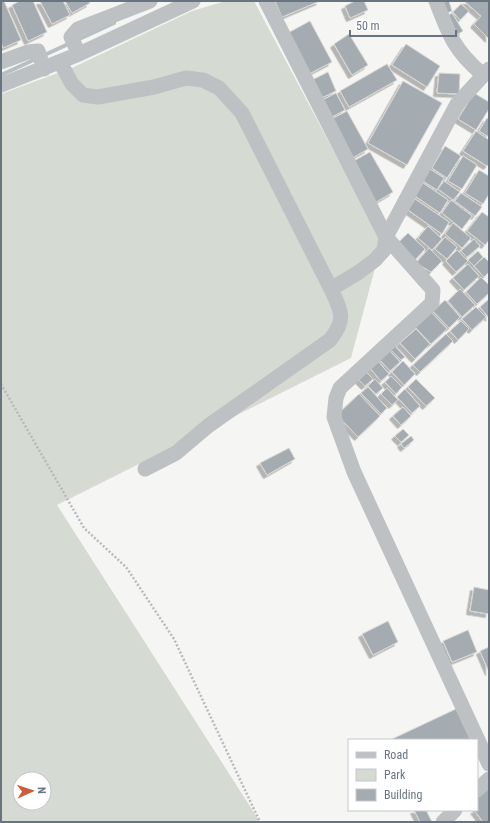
<svg xmlns="http://www.w3.org/2000/svg" width="490" height="823" font-family="'Roboto Condensed',sans-serif">
  <style>
    .green { fill: #d5dad2; fill-rule: evenodd }
    .lines { fill: none; stroke-linecap: round; stroke-linejoin: round }
    .stream { stroke: #b6c0c3; stroke-width: 4 }
    .building { fill: #a5acb1; stroke: #d7d7d5; filter: url(#shadow) }
    .path { stroke: #b7babc; stroke-width: 2.5; stroke-dasharray: 2 2; stroke-linecap: butt }
    .minor { stroke: #bdc1c4; stroke-width: 15 }
  </style>
  <defs>
    <filter id="shadow"><feDropShadow dx="-3.5" dy="3.5" stdDeviation="0" flood-color="#0004"/></filter>
  </defs>
  <rect width="100%" height="100%" fill="#f5f5f3"/>
  <!-- green -->
  <path class="green" d="M 226,1 L 254,1 L 382,242 L 351,358 L 57,505 L 260,822 L 1,822 L 1,94 L 74,67 L 192,11 ZM 20,779 L 44,779 L 44,803 L 20,803 Z"/>
  <g class="lines">
    <!-- stream -->
    <path class="stream" d="M 1,75 L 114,23"/>
  </g>
  <!-- building -->
  <path class="building" d="M 1,1 L 4,1 L 21,40 L 3,48 L 1,42 Z
    M 20,1 L 33,1 L 47,32 L 28,41 L 12,5 Z
    M 40,1 L 63,1 L 70,15 L 52,24 Z
    M 65,1 L 88,1 L 90,3 L 72,13 Z
    M 275,1 L 320,1 L 282,17 Z
    M 355,1 L 364,1 L 368,10 L 350,18 L 345,6 Z
    M 439,1 L 449,1 L 452,11 L 444,14 Z
    M 464,1 L 489,1 L 489,39 L 474,24 L 481,16 Z
    M 461,4 L 469,11 L 460,20 L 453,12 Z
    M 452,13 L 463,31 L 455,36 L 444,19 Z
    M 310,21 L 332,62 L 307,75 L 286,34 Z
    M 349,34 L 368,65 L 352,75 L 334,44 Z
    M 406,44 L 440,66 L 427,87 L 392,65 Z
    M 387,64 L 397,80 L 349,107 L 340,91 Z
    M 328,72 L 336,91 L 317,100 L 308,82 Z
    M 439,73 L 460,74 L 459,94 L 437,93 Z
    M 403,81 L 442,103 L 407,165 L 368,143 Z
    M 336,93 L 345,110 L 328,119 L 319,102 Z
    M 474,93 L 489,102 L 489,109 L 476,130 L 458,119 Z
    M 347,111 L 368,149 L 349,160 L 328,121 Z
    M 487,118 L 489,119 L 489,137 L 479,131 Z
    M 476,131 L 489,140 L 489,164 L 487,166 L 463,151 Z
    M 445,146 L 461,156 L 447,178 L 432,168 Z
    M 370,152 L 393,192 L 373,204 L 350,163 Z
    M 463,156 L 477,165 L 462,189 L 448,181 Z
    M 430,169 L 444,178 L 437,190 L 423,181 Z
    M 479,170 L 489,176 L 489,194 L 483,204 L 465,193 Z
    M 444,181 L 460,192 L 453,200 L 438,189 Z
    M 423,183 L 448,200 L 440,213 L 415,196 Z
    M 461,193 L 482,207 L 475,216 L 455,201 Z
    M 415,199 L 449,222 L 442,234 L 408,210 Z
    M 451,200 L 472,216 L 462,229 L 442,213 Z
    M 482,212 L 489,217 L 489,240 L 485,245 L 467,231 Z
    M 453,223 L 471,238 L 462,248 L 445,234 Z
    M 428,226 L 442,239 L 432,250 L 418,238 Z
    M 408,233 L 425,249 L 415,260 L 398,243 Z
    M 445,237 L 457,247 L 447,259 L 435,249 Z
    M 474,239 L 480,246 L 467,257 L 461,251 Z
    M 429,248 L 442,261 L 431,272 L 416,263 Z
    M 457,250 L 468,261 L 456,272 L 446,261 Z
    M 478,251 L 483,257 L 474,266 L 468,260 Z
    M 484,257 L 489,262 L 489,272 L 484,277 L 474,266 Z
    M 468,264 L 479,276 L 464,290 L 453,278 Z
    M 481,277 L 489,285 L 489,293 L 477,304 L 466,292 Z
    M 460,289 L 475,305 L 462,317 L 448,301 Z
    M 489,299 L 489,318 L 480,307 Z
    M 445,300 L 460,317 L 449,328 L 433,311 Z
    M 476,307 L 486,317 L 472,330 L 462,319 Z
    M 431,312 L 447,329 L 431,344 L 415,327 Z
    M 461,321 L 469,329 L 458,340 L 450,331 Z
    M 416,329 L 430,344 L 415,359 L 400,343 Z
    M 446,334 L 453,341 L 420,372 L 413,365 Z
    M 394,345 L 405,357 L 401,360 L 390,349 Z
    M 389,350 L 400,362 L 390,371 L 379,359 Z
    M 378,361 L 389,374 L 381,381 L 370,368 Z
    M 403,361 L 415,374 L 404,385 L 392,372 Z
    M 365,371 L 373,379 L 365,386 L 357,378 Z
    M 391,376 L 402,387 L 396,394 L 385,382 Z
    M 375,379 L 383,388 L 376,394 L 368,386 Z
    M 416,379 L 435,398 L 426,406 L 408,387 Z
    M 368,387 L 387,408 L 381,414 L 361,393 Z
    M 387,388 L 398,400 L 392,405 L 381,394 Z
    M 405,389 L 420,406 L 412,413 L 397,397 Z
    M 359,394 L 380,416 L 358,437 L 337,415 Z
    M 403,407 L 411,416 L 401,425 L 393,416 Z
    M 403,429 L 409,435 L 401,442 L 395,436 Z
    M 411,436 L 414,440 L 404,448 L 401,444 Z
    M 289,448 L 295,459 L 267,475 L 260,463 Z
    M 474,587 L 489,590 L 489,614 L 470,611 Z
    M 388,621 L 398,642 L 373,655 L 362,634 Z
    M 468,630 L 477,652 L 452,662 L 443,641 Z
    M 489,647 L 489,672 L 480,651 Z
    M 458,708 L 473,740 L 390,740 Z
    M 489,786 L 489,822 L 483,822 L 474,810 L 477,810 L 477,795 Z
    M 414,810 L 426,810 L 432,822 L 420,822 Z"/>
  <g class="lines">
    <!-- path -->
    <path class="path" d="M 1,384 L 84,528 L 126,567 L 174,639 L 260,822"/>
    <!-- minor -->
    <path class="minor" d="M 266,1 L 386,237 L 433,290 L 432,303 L 340,388 L 336,398 L 334,417 L 354,472 L 489,764
      M 436,1 C 449,35 454,50 482,74
      M 79,54 L 71,37 L 78,29 L 150,1
      M 1,62 L 28,52 L 38,51 L 44,69
      M 60,62 L 72,84 L 83,95 L 98,97 L 154,87 L 186,78 L 203,80 L 219,88 L 242,113 L 331,289
      M 1,85 L 79,54 L 193,1
      M 145,469 L 176,453 L 208,426 L 330,340 C 347,319 341,311 331,289 L 359,272 L 375,260 L 384,250 L 386,237 L 457,104 L 489,69
      M 477,790 L 489,779
      M 443,822 L 455,810"/>
  </g>
  <!-- border -->
  <rect width="490" height="823" fill="none" stroke="#687580" stroke-width="4"/>
  <!-- legend -->
  <rect x="348" y="739" width="130" height="72" fill="#ffffff" stroke="#c3c8cc"/>
  <rect x="356" y="752" width="20" height="6" fill="#bdc1c4" stroke="#c3c8cc"/>
  <text x="384" y="759" font-size="12" fill="#687580">Road</text>
  <rect x="356" y="769" width="20" height="12" fill="#d5dad2" stroke="#c3c8cc"/>
  <text x="384" y="779" font-size="12" fill="#687580">Park</text>
  <rect x="356" y="789" width="20" height="12" fill="#a5acb1" stroke="#c3c8cc"/>
  <text x="384" y="799" font-size="12" fill="#687580">Building</text>
  <!-- north arrow -->
  <g transform="translate(32 791) rotate(87)"><circle r="19" fill="#ffffff" stroke="#c3c8cc"/>
  <path d="M0-3L7 15L0 10L-7 15Z" fill="#cc5d3c"/>
  <text y="-6" font-size="11" font-weight="bold" text-anchor="middle" fill="#687580">N</text>
  </g>
  <!-- scale -->
  <path d="M350 30v6h106v-6" fill="none" stroke="#687580" stroke-width="2"/>
  <text x="356" y="30" font-size="12" fill="#687580" stroke="#ffffff" stroke-width="3" paint-order="stroke">50 m</text>
</svg>
